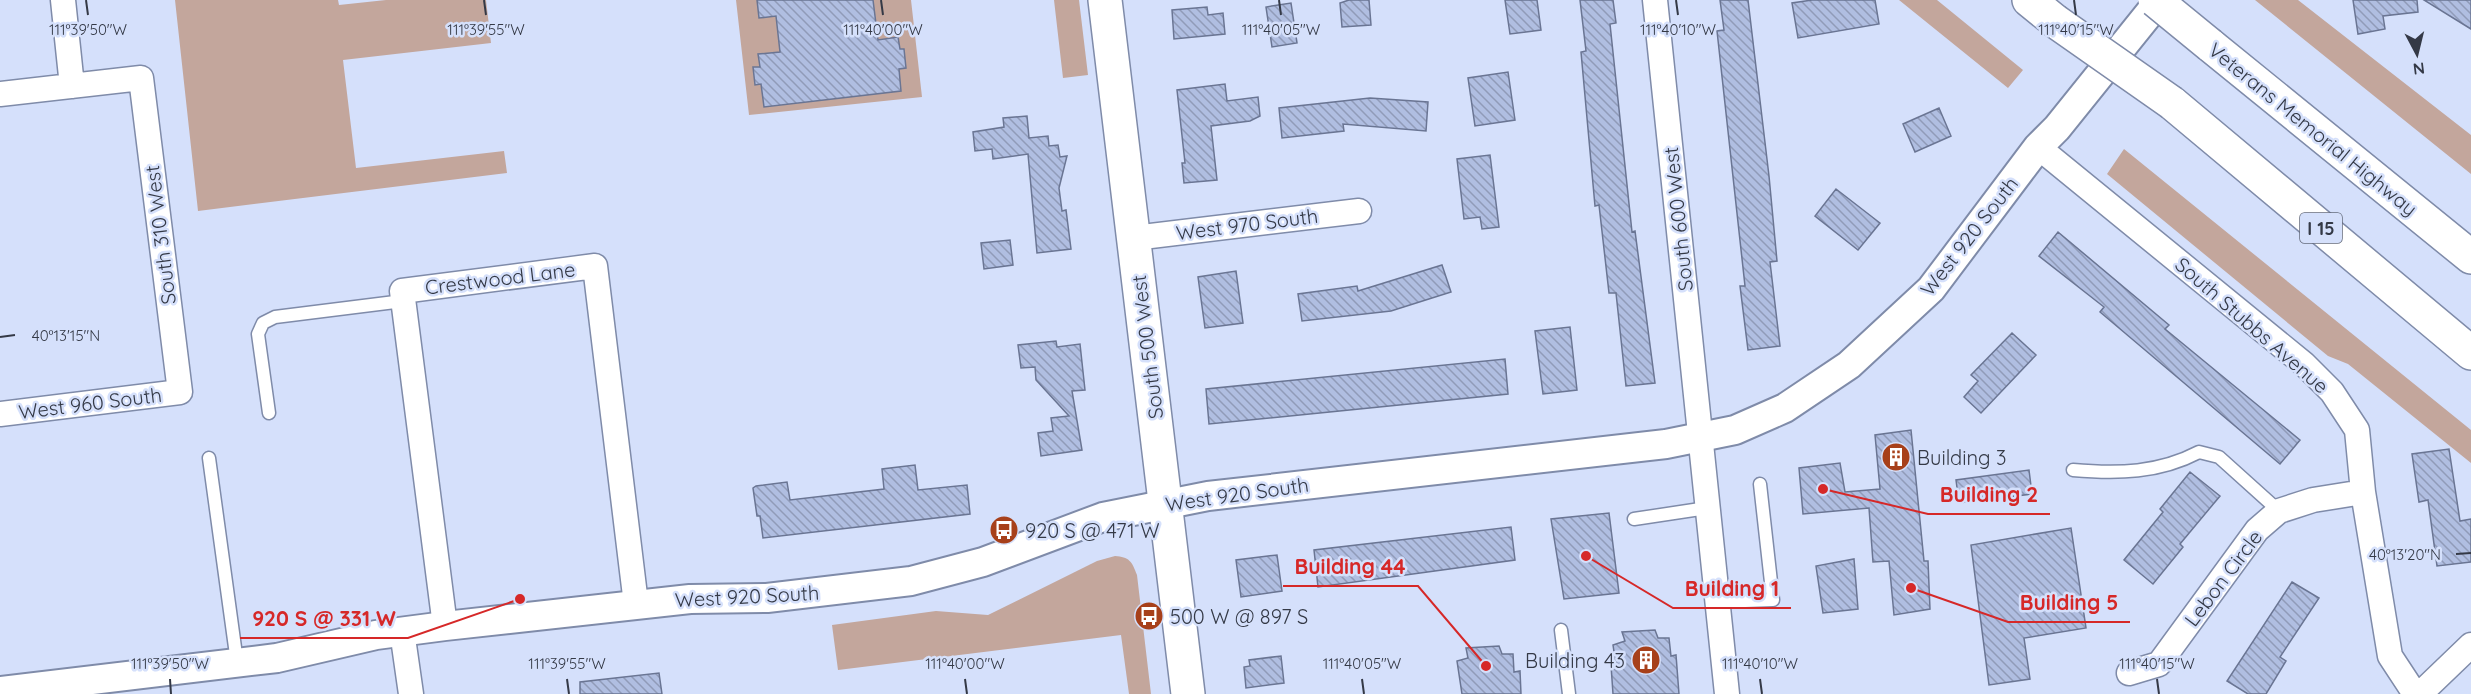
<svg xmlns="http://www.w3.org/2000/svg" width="2471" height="694" font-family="Quicksand,sans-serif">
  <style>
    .green { fill: #c3a69c }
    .building { fill: url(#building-back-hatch); stroke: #6a7593; stroke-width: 1.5 }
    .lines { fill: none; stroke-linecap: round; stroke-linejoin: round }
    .service-casing { stroke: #7f8ba9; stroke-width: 15 }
    .minor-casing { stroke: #7f8ba9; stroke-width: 27 }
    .tertiary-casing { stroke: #7f8ba9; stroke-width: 32 }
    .secondary-casing { stroke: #7f8ba9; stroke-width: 36 }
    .motorway-casing { stroke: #7f8ba9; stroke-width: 36 }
    .service { stroke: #fff; stroke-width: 12 }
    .minor { stroke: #fff; stroke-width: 24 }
    .tertiary { stroke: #fff; stroke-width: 28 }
    .secondary { stroke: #fff; stroke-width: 33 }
    .motorway { stroke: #fff; stroke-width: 33 }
    .motorway-bridge-casing { stroke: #7f8ba9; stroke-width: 36; stroke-linecap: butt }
    .motorway-bridge { stroke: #fff; stroke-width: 33 }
    .ticks { fill: none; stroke: #343946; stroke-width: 2 }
    .labels { text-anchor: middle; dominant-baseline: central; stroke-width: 5; stroke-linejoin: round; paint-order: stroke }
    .shield { fill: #d5e0fb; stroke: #646b7c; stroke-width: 1.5 }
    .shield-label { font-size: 18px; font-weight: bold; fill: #343946 }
    .street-label { font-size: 20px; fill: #343946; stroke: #d5e0fb }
    .poi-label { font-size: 20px; fill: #343946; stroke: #d5e0fb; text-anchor: start }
    .ticks-label { font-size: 15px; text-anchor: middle; fill: #343946; stroke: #d5e0fb; stroke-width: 5; stroke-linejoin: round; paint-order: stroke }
    .leader { fill: none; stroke: #d62828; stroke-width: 2 }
    .callout-dot { fill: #d62828; stroke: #d5e0fb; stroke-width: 2 }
    .callout-label { font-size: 21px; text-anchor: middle; font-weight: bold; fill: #d62828; stroke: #d5e0fb; stroke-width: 5; stroke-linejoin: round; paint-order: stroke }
  </style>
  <defs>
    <pattern id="building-back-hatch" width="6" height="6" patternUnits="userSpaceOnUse" patternTransform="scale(1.5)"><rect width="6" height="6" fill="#b0bee1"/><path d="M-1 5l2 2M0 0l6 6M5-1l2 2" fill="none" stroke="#909bb8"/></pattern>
  </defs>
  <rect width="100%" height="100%" fill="#d5e0fb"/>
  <!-- green -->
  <path class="green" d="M 175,0 L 338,0 L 339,5 L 386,0 L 486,0 L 491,43 L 343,60 L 356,168 L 504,151 L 507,173 L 198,211 Z
    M 736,0 L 911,0 L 922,97 L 749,115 Z
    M 1054,0 L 1079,0 L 1088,75 L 1063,78 Z
    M 1899,0 L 1937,0 L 2023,70 L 2008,88 Z
    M 2255,0 L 2298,0 L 2471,135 L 2471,174 Z
    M 2124,149 L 2471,430 L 2471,463 L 2348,364 L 2328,356 L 2107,174 Z
    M 1115,556 C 1129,557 1132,561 1137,575 L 1151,694 L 1129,694 L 1121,635 L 838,670 L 832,625 L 936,611 L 988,615 L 1097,561 Z"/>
  <!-- building -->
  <path class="building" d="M 757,0 L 873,0 L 878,40 L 898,37 L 900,49 L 904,49 L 906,68 L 899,69 L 901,91 L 764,107 L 761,84 L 755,85 L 753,67 L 760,67 L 758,54 L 780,52 L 776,16 L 759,18 Z
    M 1349,0 L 1369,0 L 1371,25 L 1342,27 L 1340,3 Z
    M 1505,0 L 1537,0 L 1541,30 L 1510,34 Z
    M 1580,0 L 1613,0 L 1616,23 L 1610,24 L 1632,232 L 1635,231 L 1655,383 L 1626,386 L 1616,293 L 1609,293 L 1599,205 L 1595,206 L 1581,52 L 1586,51 Z
    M 1720,0 L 1748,0 L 1769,176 L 1777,261 L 1770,262 L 1780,346 L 1748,350 L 1740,286 L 1745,286 L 1717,31 L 1724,30 Z
    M 1812,0 L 1875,0 L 1879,24 L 1798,38 L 1792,3 Z
    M 2353,0 L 2417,0 L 2418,12 L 2383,16 L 2385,29 L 2358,34 Z
    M 2424,0 L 2471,0 L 2471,29 Z
    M 1291,3 L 1297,43 L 1272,47 L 1266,7 Z
    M 1207,7 L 1208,15 L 1223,13 L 1225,34 L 1174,39 L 1172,10 Z
    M 1508,72 L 1515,120 L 1475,126 L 1468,78 Z
    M 1225,84 L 1227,101 L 1258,97 L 1260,116 L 1250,121 L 1211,126 L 1217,180 L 1184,183 L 1182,163 L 1185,163 L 1177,90 Z
    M 1370,98 L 1428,102 L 1426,131 L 1343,124 L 1344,131 L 1282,138 L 1279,108 Z
    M 1939,108 L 1951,136 L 1915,152 L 1903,124 Z
    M 1027,116 L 1029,138 L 1048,136 L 1049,146 L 1058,145 L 1060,157 L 1067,156 L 1059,188 L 1062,211 L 1066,210 L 1071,249 L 1037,253 L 1028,154 L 993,159 L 992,149 L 975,151 L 973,132 L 1004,127 L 1003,118 Z
    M 1490,155 L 1499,227 L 1482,229 L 1480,217 L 1464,219 L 1457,159 Z
    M 1836,189 L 1880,223 L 1858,250 L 1815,216 Z
    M 2058,232 L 2169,325 L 2165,329 L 2300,440 L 2280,464 L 2100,312 L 2104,307 L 2039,256 Z
    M 1010,240 L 1013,265 L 984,269 L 981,243 Z
    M 1442,265 L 1451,292 L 1391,311 L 1302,321 L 1298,294 L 1357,286 L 1358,291 Z
    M 1236,271 L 1243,323 L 1205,328 L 1198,277 Z
    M 1570,327 L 1577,390 L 1543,394 L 1535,331 Z
    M 2012,333 L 2036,355 L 1981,413 L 1964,397 L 1978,381 L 1971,375 Z
    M 1056,341 L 1057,347 L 1080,344 L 1085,390 L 1072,391 L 1082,450 L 1041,456 L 1038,433 L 1053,431 L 1051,418 L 1069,416 L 1036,380 L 1035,367 L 1021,368 L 1018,345 Z
    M 1505,359 L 1508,394 L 1209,424 L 1206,389 Z
    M 1911,430 L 1924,561 L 1928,561 L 1930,609 L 1894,615 L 1889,561 L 1873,562 L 1869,508 L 1803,514 L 1799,468 L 1840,463 L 1845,492 L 1880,489 L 1875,435 Z
    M 2449,449 L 2460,521 L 2471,519 L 2471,562 L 2437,566 L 2428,500 L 2419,502 L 2412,454 Z
    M 915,465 L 918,490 L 967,485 L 970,514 L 763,538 L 760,516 L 757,516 L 753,488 L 756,486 L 787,482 L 790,500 L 884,489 L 882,469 Z
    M 2029,470 L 2032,494 L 1959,503 L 1956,480 Z
    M 2190,472 L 2220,496 L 2180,544 L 2183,547 L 2153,584 L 2124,560 L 2163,512 L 2160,509 Z
    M 1609,513 L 1619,593 L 1564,599 L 1551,519 Z
    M 1511,527 L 1515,560 L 1318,587 L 1314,550 Z
    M 2071,528 L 2086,628 L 2024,638 L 2030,679 L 1989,685 L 1971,545 Z
    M 1277,555 L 1282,591 L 1241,597 L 1236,560 Z
    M 1854,559 L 1858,609 L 1823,613 L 1816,566 Z
    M 2292,582 L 2319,598 L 2280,657 L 2286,661 L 2266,694 L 2248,694 L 2227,681 Z
    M 1655,630 L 1658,638 L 1669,638 L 1671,656 L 1676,655 L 1679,694 L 1613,694 L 1611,665 L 1616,665 L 1613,645 L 1625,641 L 1622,632 Z
    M 1499,646 L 1502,654 L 1513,654 L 1514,672 L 1520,671 L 1521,694 L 1462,694 L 1457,661 L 1468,658 L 1466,648 Z
    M 1281,656 L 1284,683 L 1246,688 L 1244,667 L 1250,666 L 1249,660 Z
    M 659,673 L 662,694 L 580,694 L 580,682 Z"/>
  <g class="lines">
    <!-- service casing -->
    <g class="service-casing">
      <path id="service" d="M 269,413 L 258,334 L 263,323 L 275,317 L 403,301
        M 209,458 L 237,662
        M 2073,470 C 2118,474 2159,473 2199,452 L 2219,457 L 2279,511
        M 1634,519 L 1707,508
        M 1717,602 L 1773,600 L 1760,484
        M 1561,630 L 1569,694"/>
    </g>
    <!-- minor casing -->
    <g class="minor-casing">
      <path id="minor" d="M 63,0 L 72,86
        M 1655,0 L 1727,694
        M 0,94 L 141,78 L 180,392 L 0,414
        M 2038,147 L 2304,364 L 2332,392 L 2357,430 L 2363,492 L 2390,656 L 2415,694
        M 1134,238 L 1359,211
        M 445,626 L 402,291 L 595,266 L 636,604
        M 402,631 L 411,694
        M 2129,673 L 2159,664 L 2257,530 L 2279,511 L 2313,500 L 2363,492
        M 2420,694 L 2471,645"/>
    </g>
    <!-- tertiary casing -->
    <g class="tertiary-casing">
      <path id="tertiary" d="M 0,691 L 277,658 L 376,635 L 445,626 L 690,599 L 767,598 L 911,581 L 983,562 L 1103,517 L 1208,496 L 1666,444 L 1735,430 L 1785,408 L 1849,365 L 1931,289 L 2038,147 L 2057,128 L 2160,0"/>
    </g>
    <!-- secondary casing -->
    <g class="secondary-casing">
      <path id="secondary" d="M 1105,0 L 1188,694"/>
    </g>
    <!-- motorway casing -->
    <g class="motorway-casing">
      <path id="motorway" d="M 2029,0 L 2055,21
        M 2210,45 L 2471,257
        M 2172,103 L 2471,353"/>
    </g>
    <!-- service -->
    <use href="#service" class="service"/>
    <!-- minor -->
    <use href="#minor" class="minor"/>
    <!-- tertiary -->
    <use href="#tertiary" class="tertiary"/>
    <!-- secondary -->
    <use href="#secondary" class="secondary"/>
    <!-- motorway -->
    <use href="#motorway" class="motorway"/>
    <!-- motorway-bridge casing -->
    <g class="motorway-bridge-casing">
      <path id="motorway-bridge" d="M 2155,0 L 2210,45
        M 2055,21 L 2172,103"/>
    </g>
    <!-- motorway-bridge -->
    <use href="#motorway-bridge" class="motorway-bridge"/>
  </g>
  <!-- ticks -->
  <path class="ticks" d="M 86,0 L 88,15M 484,0 L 486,15M 881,0 L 883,15M 1279,0 L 1281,15M 1676,0 L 1678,15M 2074,0 L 2076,15M 0,337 L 15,335M 2456,554 L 2471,553M 170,679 L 171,694M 567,679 L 569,694M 965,679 L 967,694M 1362,679 L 1364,694M 1760,679 L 1762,694M 2157,679 L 2159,694"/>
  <!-- icons -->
  <defs>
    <g id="building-disc" transform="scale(1.5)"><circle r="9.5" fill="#a7401a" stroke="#d5e0fb"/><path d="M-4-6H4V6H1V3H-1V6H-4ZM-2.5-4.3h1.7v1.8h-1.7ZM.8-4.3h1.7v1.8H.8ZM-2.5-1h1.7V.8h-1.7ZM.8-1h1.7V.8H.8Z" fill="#fff"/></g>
    <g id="bus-disc" transform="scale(1.5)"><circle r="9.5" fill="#a7401a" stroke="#d5e0fb"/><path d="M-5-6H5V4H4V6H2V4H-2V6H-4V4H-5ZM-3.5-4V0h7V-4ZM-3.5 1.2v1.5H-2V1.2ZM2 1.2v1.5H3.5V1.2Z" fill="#fff"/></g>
  </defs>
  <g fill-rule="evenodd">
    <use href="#building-disc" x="1896" y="457"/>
    <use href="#bus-disc" x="1004" y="530"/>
    <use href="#bus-disc" x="1149" y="616"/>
    <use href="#building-disc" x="1646" y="660"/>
  </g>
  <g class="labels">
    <!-- shield labels -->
    <rect class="shield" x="2300" y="213" width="42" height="30" rx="4.5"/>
    <g class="shield-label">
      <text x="2321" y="228">I 15</text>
    </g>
    <!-- street labels -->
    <g class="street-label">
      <text transform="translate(2313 129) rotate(39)">Veterans Memorial Highway</text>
      <text transform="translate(1678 219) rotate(-96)">South 600 West</text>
      <text transform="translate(1247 224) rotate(-7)">West 970 South</text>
      <text transform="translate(160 235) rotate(-97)">South 310 West</text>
      <text transform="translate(1969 236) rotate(-52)">West 920 South</text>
      <text transform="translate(500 278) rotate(-7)">Crestwood Lane</text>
      <text transform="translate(2252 325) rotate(41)">South Stubbs Avenue</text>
      <text transform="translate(1147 347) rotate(-97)">South 500 West</text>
      <text transform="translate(90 403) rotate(-7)">West 960 South</text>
      <text transform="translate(1237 494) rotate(-8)">West 920 South</text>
      <text transform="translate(2223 578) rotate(-53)">Lebon Circle</text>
      <text transform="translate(747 596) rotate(-3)">West 920 South</text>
    </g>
    <!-- poi labels -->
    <g class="poi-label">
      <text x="1917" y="457">Building 3</text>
      <text x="1025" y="530">920 S @ 471 W</text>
      <text x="1170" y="616">500 W @ 897 S</text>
      <text x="1625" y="660" text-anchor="end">Building 43</text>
    </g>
  </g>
  <g class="ticks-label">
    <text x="88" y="35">111°39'50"W</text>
    <text x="486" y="35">111°39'55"W</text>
    <text x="883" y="35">111°40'00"W</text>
    <text x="1281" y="35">111°40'05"W</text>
    <text x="1678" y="35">111°40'10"W</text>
    <text x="2076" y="35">111°40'15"W</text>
    <text x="66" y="341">40°13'15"N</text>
    <text x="2405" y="560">40°13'20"N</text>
    <text x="170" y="669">111°39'50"W</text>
    <text x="567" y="669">111°39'55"W</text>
    <text x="965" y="669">111°40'00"W</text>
    <text x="1362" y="669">111°40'05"W</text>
    <text x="1760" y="669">111°40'10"W</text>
    <text x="2157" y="669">111°40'15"W</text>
  </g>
  <!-- callouts -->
  <path class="leader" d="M1823 489L1928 514H2050M1486 666L1418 586H1283M1586 556L1673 608H1791M1911 588L2008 622H2130M520 599L408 638H240"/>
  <g class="callout-dot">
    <circle cx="1823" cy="489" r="6"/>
    <circle cx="1486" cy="666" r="6"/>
    <circle cx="1586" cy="556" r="6"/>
    <circle cx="1911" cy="588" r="6"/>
    <circle cx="520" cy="599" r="6"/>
  </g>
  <g class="callout-label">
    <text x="1989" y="502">Building 2</text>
    <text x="1350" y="574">Building 44</text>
    <text x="1732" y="596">Building 1</text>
    <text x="2069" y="610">Building 5</text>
    <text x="324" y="626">920 S @ 331 W</text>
  </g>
  <!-- north arrow -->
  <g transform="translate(2417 54) rotate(173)" stroke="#d5e0fb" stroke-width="4.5" paint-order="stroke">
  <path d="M0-4.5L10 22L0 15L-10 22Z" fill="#343946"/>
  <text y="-9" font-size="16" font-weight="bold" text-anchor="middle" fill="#343946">N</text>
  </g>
</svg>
